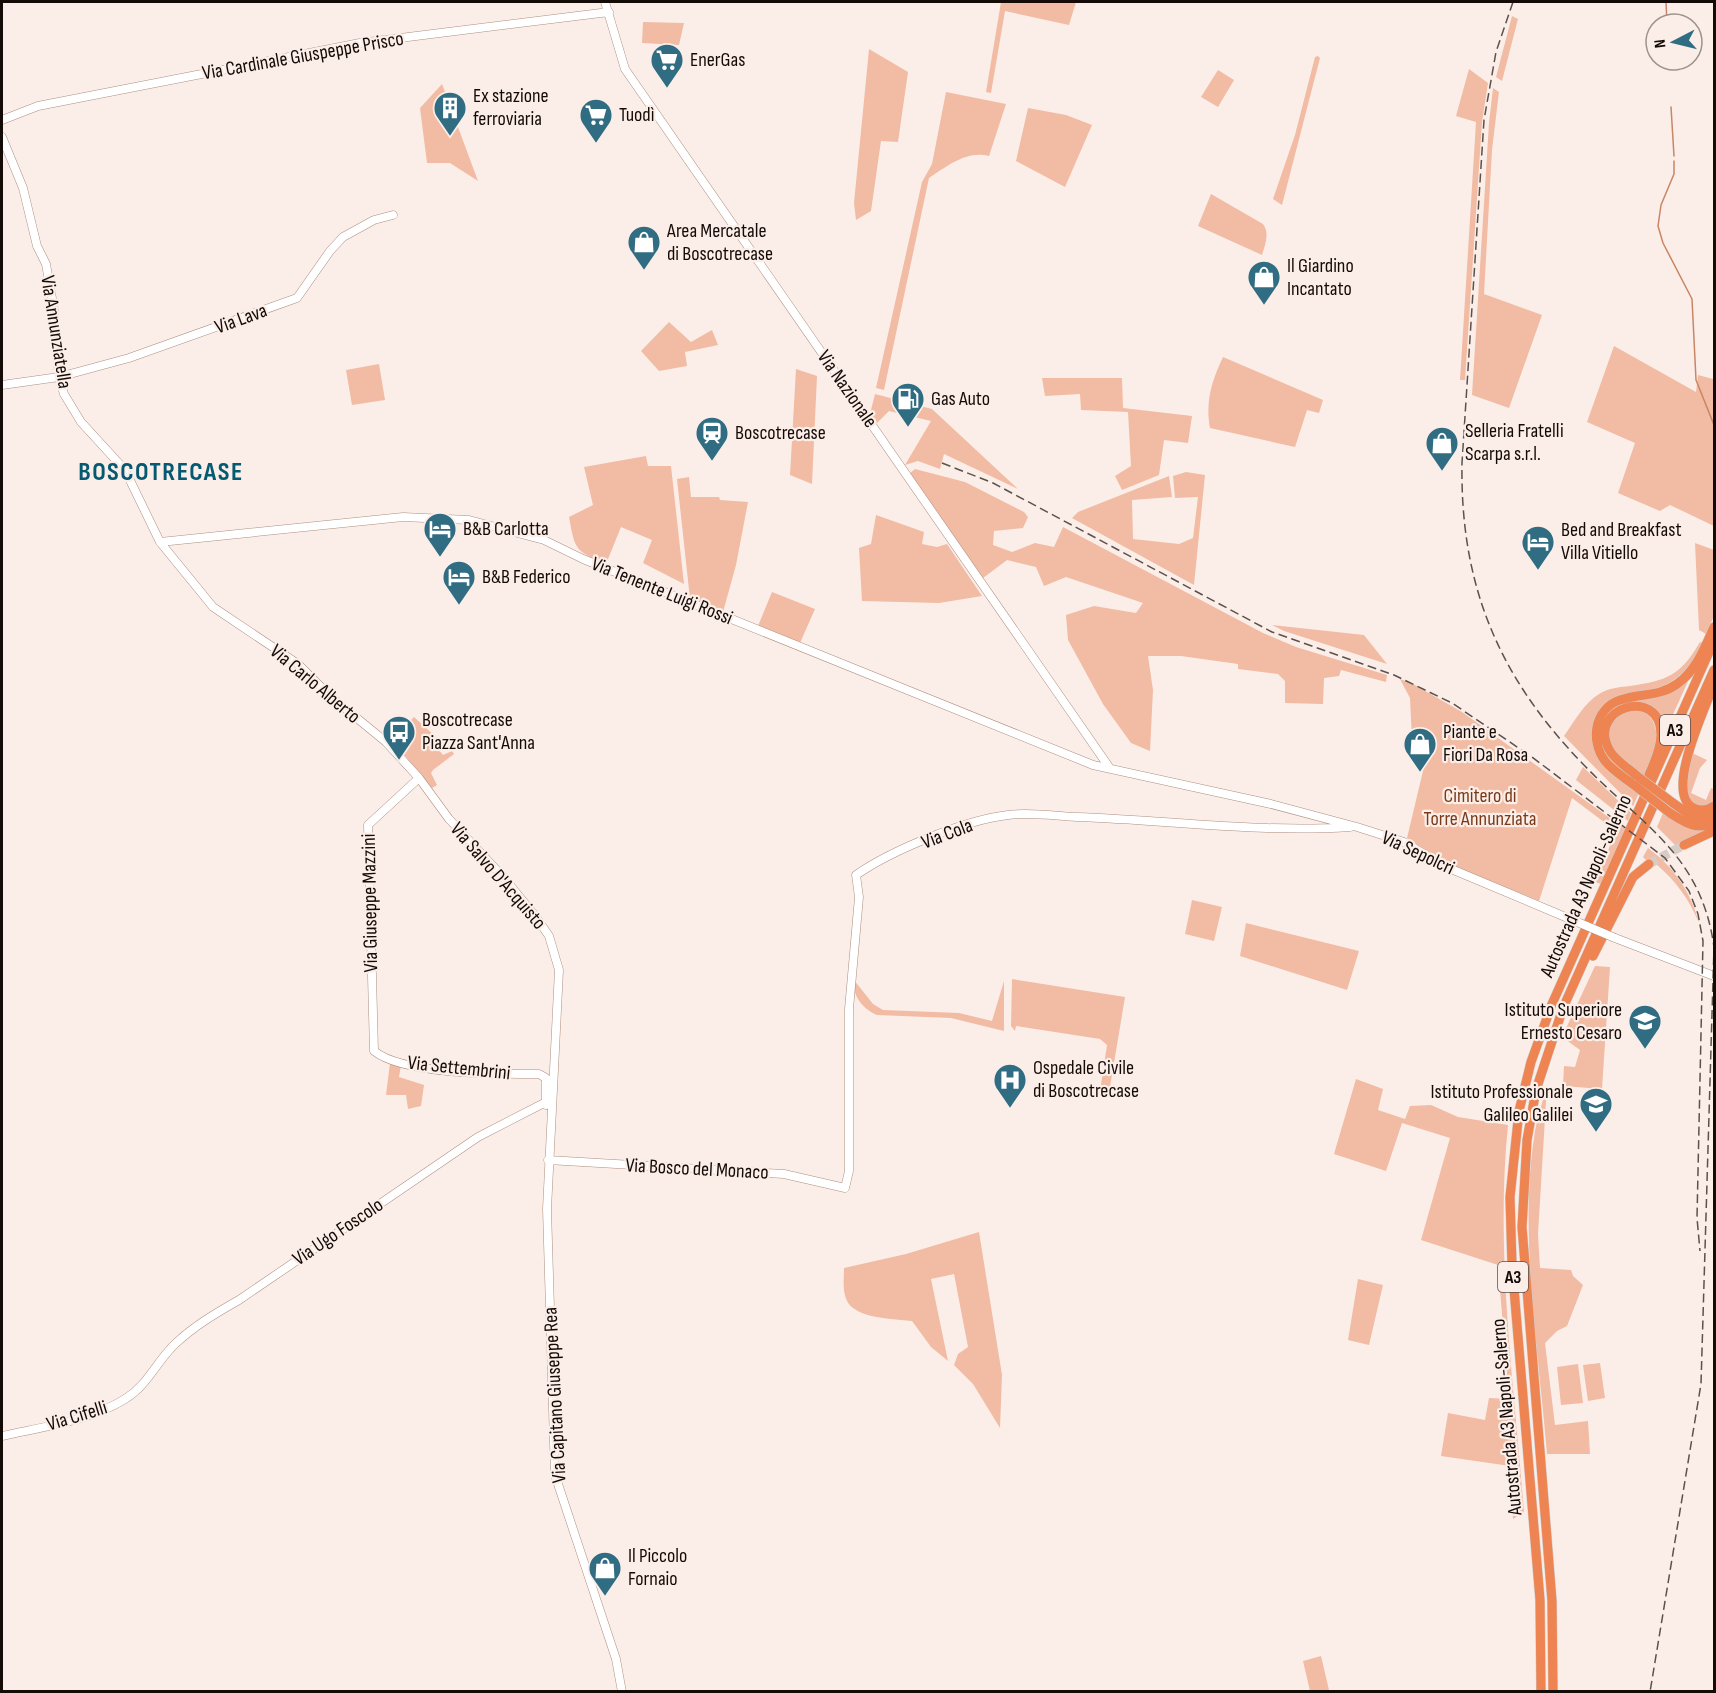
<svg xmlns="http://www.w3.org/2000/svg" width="1716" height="1693" font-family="'Sofia Sans Condensed',sans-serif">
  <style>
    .green { fill: #f2bba3 }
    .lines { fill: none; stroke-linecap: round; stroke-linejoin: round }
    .stream { stroke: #c98566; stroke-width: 1.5 }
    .highway-tunnel { stroke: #d8ccc6; stroke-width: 9; stroke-dasharray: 9 4.5; stroke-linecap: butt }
    .secondary-casing { stroke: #ae8f81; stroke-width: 9 }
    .highway-casing { stroke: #d0cecd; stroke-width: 10 }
    .secondary { stroke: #fff; stroke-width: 8 }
    .highway { stroke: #ee8452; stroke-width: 9 }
    .rail { stroke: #5c514c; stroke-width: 1.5; stroke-dasharray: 9 4.5; stroke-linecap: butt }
    .secondary-bridge-casing { stroke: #ae8f81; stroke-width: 9; stroke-linecap: butt }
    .highway-bridge-casing { stroke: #d0cecd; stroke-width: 10; stroke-linecap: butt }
    .secondary-bridge { stroke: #fff; stroke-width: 8 }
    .highway-bridge { stroke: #ee8452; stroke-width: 9 }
    .labels { text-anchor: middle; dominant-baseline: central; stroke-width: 4.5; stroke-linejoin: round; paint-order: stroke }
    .shield { fill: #fbeee8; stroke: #594e4a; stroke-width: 1.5 }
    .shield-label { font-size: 18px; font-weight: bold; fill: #140a06 }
    .street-label { font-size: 20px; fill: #140a06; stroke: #fbeee8 }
    .poi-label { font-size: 20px; fill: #140a06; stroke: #fbeee8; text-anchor: start }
    .park-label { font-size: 20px; fill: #7a3a19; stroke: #fbeee8 }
    .district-label { font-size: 26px; font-weight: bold; letter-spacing: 1.5px; fill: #055971; stroke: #fbeee8 }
  </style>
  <rect width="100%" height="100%" fill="#fbeee8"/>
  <!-- green -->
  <path class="green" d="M 1001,2 L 1076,2 L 1069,25 L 1005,11 L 991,93 L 986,92 Z
    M 1512,16 L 1518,19 L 1502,81 L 1496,77 Z
    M 643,22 L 684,23 L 679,45 L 642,43 Z
    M 869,49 L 908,72 L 898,142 L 881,141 L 871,211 L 856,220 L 854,203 Z
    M 1318,56 L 1320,58 L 1282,205 L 1273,199 L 1295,135 L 1315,57 Z
    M 1469,69 L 1488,83 L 1482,122 L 1465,380 L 1460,380 L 1476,122 L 1456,116 Z
    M 1218,70 L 1234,80 L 1218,107 L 1201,97 Z
    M 442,84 L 478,181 L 450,163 L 427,163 L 420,108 Z
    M 1493,88 L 1499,92 L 1492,150 L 1484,294 L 1542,315 L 1509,408 L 1472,395 L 1489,123 Z
    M 946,92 L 1006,104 L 989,156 C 967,150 947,166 929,178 L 884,390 L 876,388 L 922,182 L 932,164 Z
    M 1028,108 L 1066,115 L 1092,125 L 1065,187 L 1016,161 Z
    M 1211,194 L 1263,224 C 1270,234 1265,244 1262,255 L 1198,226 Z
    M 669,322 L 691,342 L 712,330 L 718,345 L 685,352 L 687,366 L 659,371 L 641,351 Z
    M 1614,346 L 1696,392 L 1698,375 L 1713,379 L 1714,526 L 1670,505 L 1660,511 L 1618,493 L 1635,443 L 1587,422 Z
    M 1223,357 L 1323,400 L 1319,413 L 1307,410 L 1295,447 L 1210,428 C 1205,402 1212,380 1223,357 Z
    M 379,364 L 385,400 L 352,405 L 346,370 Z
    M 796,369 L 817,376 L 812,484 L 790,475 Z
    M 1042,378 L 1122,378 L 1123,408 L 1192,416 L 1188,443 L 1164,440 L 1159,475 L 1122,490 L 1115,476 L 1131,466 L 1128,412 L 1081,410 L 1080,394 L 1045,396 Z
    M 875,394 L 932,409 L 1018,489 L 944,454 L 940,469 L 918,461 L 905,465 L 931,421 L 889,411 L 877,423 L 870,414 Z
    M 646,456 L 648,466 L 671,466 L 684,584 L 643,563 L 652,540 L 621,527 L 606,564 C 575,551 575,550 569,517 L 593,505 L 584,467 Z
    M 915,469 L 965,482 L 1024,512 L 1028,517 L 1023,528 L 994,531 L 993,545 L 1012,552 L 1035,543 L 1054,547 L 1063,527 L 1263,633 L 1296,647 L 1387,675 L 1386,682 L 1341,670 L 1339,676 L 1324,678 L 1323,704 L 1285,703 L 1285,681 L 1278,674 L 1238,669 L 1238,664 L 1181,656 L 1148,656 L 1153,690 L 1150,751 L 1131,743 L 1103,704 L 1068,640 L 1066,615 L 1094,606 L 1136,613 L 1143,603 L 1066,577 L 1044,586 L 1036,567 L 1007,560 L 983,578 L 910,473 Z
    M 1186,472 L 1205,475 L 1194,585 L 1072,518 L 1078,512 L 1169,476 L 1172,497 L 1132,500 L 1133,539 L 1179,544 L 1193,538 L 1198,497 L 1175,498 L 1173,476 Z
    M 689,477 L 691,497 L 719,497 L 720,500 L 748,502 L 736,565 L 723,612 L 690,599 L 677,479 Z
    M 876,515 L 924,532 L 922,544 L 937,547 L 947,544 L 982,596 L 939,603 L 862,601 L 859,548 L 871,544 Z
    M 1695,543 L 1714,550 L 1714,616 L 1706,634 L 1699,630 Z
    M 772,592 L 815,609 L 800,643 L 758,626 Z
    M 1272,625 L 1364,635 L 1387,664 L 1284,631 Z
    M 1700,642 L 1703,643 C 1681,688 1658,689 1614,699 L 1593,743 L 1639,793 L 1633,806 L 1564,736 C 1574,722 1584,703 1599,694 C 1609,688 1619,687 1630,686 C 1668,680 1680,676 1700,642 Z
    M 1690,677 L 1665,732 C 1661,707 1634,697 1613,710 L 1602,740 L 1643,784 L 1641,786 C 1621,770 1589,751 1603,722 C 1608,712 1615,704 1626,701 C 1659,693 1660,702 1690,677 Z
    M 1400,679 L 1413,684 L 1462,712 L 1625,829 L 1601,884 L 1595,882 L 1616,831 L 1572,798 L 1539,901 L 1444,862 L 1407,838 L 1429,746 L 1412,741 L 1410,698 Z
    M 1630,709 L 1646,712 C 1665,731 1655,755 1644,777 C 1619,758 1585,729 1630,709 Z
    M 414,717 L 437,738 L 437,748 L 443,755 L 452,751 L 454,754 L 433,770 L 431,773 L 437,785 L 432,788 L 392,740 Z
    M 1692,753 L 1707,760 L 1700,768 L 1691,793 L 1706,800 L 1711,788 L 1714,789 L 1714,802 L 1704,808 L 1690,801 L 1686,789 Z
    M 1583,767 L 1631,813 L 1628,821 L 1576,780 Z
    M 1663,813 L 1686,827 L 1709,830 L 1677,847 L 1657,827 Z
    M 1648,848 C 1674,867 1691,892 1699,923 C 1689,899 1676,881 1656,864 L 1652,866 L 1643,857 Z
    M 1192,900 L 1222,907 L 1214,941 L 1185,934 Z
    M 1246,923 L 1359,951 L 1347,990 L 1240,956 Z
    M 1595,966 L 1610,967 L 1602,1089 L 1563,1086 L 1564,1066 L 1575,1067 L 1580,1050 L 1562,1037 Z
    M 1012,979 L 1125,997 L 1109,1093 L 1100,1091 L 1107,1045 L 1100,1039 L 1016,1026 L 1015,1031 L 1011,1026 Z
    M 854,980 L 873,1004 L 883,1010 L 959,1013 L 992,1021 L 1004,981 L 1004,1031 L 951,1018 L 877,1015 C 863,1009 852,996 854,980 Z
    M 390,1063 L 401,1065 L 399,1077 L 424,1085 L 421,1106 L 408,1109 L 406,1095 L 386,1095 Z
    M 1356,1079 L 1383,1089 L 1378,1110 L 1405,1119 L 1410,1106 L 1431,1105 L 1458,1117 L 1508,1125 C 1495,1253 1514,1384 1524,1512 L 1513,1519 L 1510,1466 L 1441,1456 L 1448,1413 L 1485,1420 L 1489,1398 L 1509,1399 L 1498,1265 L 1421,1240 L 1450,1138 L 1402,1123 L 1386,1171 L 1334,1154 Z
    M 1547,1085 L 1538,1234 L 1540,1268 L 1571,1270 L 1573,1276 L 1583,1285 L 1567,1326 L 1557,1331 L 1545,1343 L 1555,1425 L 1588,1421 L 1590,1454 L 1547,1454 C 1539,1356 1519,1235 1534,1138 C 1536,1120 1543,1102 1547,1085 Z
    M 979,1232 L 1002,1375 L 1000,1428 L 973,1384 L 954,1365 L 958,1354 L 968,1347 L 954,1274 L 931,1279 L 948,1361 L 931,1347 L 912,1321 C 895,1319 856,1319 847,1301 C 842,1291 844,1278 844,1268 L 906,1254 Z
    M 1358,1279 L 1383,1285 L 1369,1345 L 1348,1340 Z
    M 1600,1363 L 1605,1398 L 1588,1401 L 1583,1365 Z
    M 1578,1364 L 1583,1403 L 1561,1405 L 1557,1367 Z
    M 1321,1656 L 1329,1690 L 1310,1691 L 1303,1661 Z"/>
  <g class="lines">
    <!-- stream -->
    <path class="stream" d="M 1666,2 L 1667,24
      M 1671,107 L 1674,156
      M 1674,161 L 1674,174 L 1661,205 L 1658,226 L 1663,243 L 1692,299 L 1696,380 L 1714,425"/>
    <!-- highway-tunnel -->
    <path class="highway-tunnel" d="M 1649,864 L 1684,845"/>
    <!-- secondary casing -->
    <g class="secondary-casing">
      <path id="secondary" d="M 605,2 L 625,69 L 1109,767
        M 2,120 L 38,106 L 360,43 L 609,12
        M 2,137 L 23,188 L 37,246 L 46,264 L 54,310 L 59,377 L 64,394 L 81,422 L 125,470 L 160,542 L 213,607 L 298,664 L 330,696 L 386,742 L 419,778 L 449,819 L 505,879 L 536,917 L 549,936 L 559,970 L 547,1209 L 555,1475 L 616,1659 L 622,1692
        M 2,385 L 59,377 L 129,358 L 297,298 L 330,251 L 343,237 L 374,220 L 393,215
        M 160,542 L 403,517 L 469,520 L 544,540 L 583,559 L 1093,765 L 1271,804 L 1357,827 L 1404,842 L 1444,866 L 1582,924
        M 419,778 L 368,825 L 374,1051 C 404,1075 499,1074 539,1074 L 546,1078 L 546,1105
        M 1615,938 L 1714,976
        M 548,1160 L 784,1174 L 845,1188 L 849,1171 L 849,1009 L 859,897 L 856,875 C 892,850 965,820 1008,815 C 1030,812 1055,816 1077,817 C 1168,820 1259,833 1350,827
        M 2,1436 C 42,1427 90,1421 125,1399 C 148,1385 156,1362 175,1344 C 194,1326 216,1313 239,1300 L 478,1137 L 546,1102"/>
    </g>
    <!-- highway casing -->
    <g class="highway-casing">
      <path id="highway" d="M 1714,684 C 1706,707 1665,791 1692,807 C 1700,812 1708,810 1714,806
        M 1637,776 C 1628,768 1616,761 1610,751 C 1584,707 1662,685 1661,735 C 1661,749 1654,763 1649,775
        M 1634,785 C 1625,778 1613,771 1605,761 C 1590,741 1594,709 1620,700 C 1640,693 1659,697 1677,684 C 1696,671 1705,647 1714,627
        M 1673,803 C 1686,812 1698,824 1714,814
        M 1670,813 C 1684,822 1697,831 1714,823
        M 1684,845 L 1714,831
        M 1593,956 L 1633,877 L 1649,864
        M 1541,1692 L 1540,1600 L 1512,1265 L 1510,1197 L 1519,1111 L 1531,1062 L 1552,1004 L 1714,641
        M 1553,1692 L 1552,1601 L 1522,1227 L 1527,1140 L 1536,1090 L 1563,1008 L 1714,670"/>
    </g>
    <!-- secondary -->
    <use href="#secondary" class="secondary"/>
    <!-- highway -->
    <use href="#highway" class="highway"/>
    <!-- rail -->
    <path class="rail" d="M 1513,2 L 1496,52 L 1484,120 L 1462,463 C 1460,584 1498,676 1582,763 C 1641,825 1701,853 1714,947 L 1701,1384 L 1650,1692
      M 942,463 L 993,483 L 1272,632 L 1394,675 L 1452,703 L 1532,757 L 1665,858 L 1689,891 L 1698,914 L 1703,941 L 1697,1218 L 1700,1251"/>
    <!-- secondary-bridge casing -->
    <g class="secondary-bridge-casing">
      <path id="secondary-bridge" d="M 1582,924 L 1615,938"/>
    </g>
    <!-- highway-bridge casing -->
    <g class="highway-bridge-casing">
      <path id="highway-bridge" d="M 1637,776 L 1673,803
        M 1634,785 L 1670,813"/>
    </g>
    <!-- secondary-bridge -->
    <use href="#secondary-bridge" class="secondary-bridge"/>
    <!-- highway-bridge -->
    <use href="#highway-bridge" class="highway-bridge"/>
  </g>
  <!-- icons -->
  <defs>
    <g id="supermarket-pin" transform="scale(1.725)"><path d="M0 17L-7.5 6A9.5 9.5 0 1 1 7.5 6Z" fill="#306d83" stroke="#fbeee8"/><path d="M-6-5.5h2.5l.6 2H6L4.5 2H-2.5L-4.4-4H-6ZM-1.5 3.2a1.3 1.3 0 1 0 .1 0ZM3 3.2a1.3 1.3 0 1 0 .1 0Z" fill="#fff"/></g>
    <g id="building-pin" transform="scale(1.725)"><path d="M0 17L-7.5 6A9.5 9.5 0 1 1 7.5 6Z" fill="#306d83" stroke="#fbeee8"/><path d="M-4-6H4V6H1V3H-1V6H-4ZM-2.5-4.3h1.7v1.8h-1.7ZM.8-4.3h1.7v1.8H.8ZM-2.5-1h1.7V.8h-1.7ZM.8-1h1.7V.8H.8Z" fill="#fff"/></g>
    <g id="shop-pin" transform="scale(1.725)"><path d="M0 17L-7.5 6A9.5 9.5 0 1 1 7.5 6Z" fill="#306d83" stroke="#fbeee8"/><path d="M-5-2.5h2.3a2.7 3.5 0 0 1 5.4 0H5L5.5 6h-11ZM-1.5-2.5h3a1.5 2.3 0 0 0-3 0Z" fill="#fff"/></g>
    <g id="fuel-pin" transform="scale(1.725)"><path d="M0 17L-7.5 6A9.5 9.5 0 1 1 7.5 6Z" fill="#306d83" stroke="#fbeee8"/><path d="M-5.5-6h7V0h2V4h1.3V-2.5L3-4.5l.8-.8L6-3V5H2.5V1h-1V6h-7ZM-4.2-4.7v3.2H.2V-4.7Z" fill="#fff"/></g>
    <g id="station-pin" transform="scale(1.725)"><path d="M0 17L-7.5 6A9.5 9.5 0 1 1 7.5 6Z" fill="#306d83" stroke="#fbeee8"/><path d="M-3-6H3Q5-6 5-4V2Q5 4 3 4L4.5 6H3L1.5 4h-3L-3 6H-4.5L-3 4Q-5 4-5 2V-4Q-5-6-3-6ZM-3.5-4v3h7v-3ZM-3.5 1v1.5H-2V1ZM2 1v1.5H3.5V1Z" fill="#fff"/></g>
    <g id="hotel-pin" transform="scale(1.725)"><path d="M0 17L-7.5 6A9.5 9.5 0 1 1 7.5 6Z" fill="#306d83" stroke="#fbeee8"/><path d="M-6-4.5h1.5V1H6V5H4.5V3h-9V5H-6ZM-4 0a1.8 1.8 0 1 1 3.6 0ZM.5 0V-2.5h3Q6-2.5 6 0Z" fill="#fff"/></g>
    <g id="bus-pin" transform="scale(1.725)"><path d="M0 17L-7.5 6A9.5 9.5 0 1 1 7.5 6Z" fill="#306d83" stroke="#fbeee8"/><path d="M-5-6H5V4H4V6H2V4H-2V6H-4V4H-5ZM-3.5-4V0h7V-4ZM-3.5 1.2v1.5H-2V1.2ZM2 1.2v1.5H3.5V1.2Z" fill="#fff"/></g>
    <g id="school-pin" transform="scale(1.725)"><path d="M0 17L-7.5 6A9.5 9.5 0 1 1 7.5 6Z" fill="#306d83" stroke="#fbeee8"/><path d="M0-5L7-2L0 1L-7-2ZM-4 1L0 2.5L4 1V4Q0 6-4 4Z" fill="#fff"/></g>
    <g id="hospital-pin" transform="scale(1.725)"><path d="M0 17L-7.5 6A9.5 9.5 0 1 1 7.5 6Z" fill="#306d83" stroke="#fbeee8"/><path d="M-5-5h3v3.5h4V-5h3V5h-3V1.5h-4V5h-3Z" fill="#fff"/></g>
  </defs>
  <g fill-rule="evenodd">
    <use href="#supermarket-pin" x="667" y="60"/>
    <use href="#building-pin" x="450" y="108"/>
    <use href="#supermarket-pin" x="596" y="115"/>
    <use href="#shop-pin" x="644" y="242"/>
    <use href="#shop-pin" x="1264" y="277"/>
    <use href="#fuel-pin" x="908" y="399"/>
    <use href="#station-pin" x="712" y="433"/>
    <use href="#shop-pin" x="1442" y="443"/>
    <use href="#hotel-pin" x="440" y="529"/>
    <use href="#hotel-pin" x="1538" y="542"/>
    <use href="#hotel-pin" x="459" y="577"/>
    <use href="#bus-pin" x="399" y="732"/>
    <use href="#shop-pin" x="1420" y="744"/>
    <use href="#school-pin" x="1645" y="1021"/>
    <use href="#hospital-pin" x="1010" y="1080"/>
    <use href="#school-pin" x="1596" y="1104"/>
    <use href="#shop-pin" x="605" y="1568"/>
  </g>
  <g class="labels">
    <!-- shield labels -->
    <g class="shield">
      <rect x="1660" y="715" width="30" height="30" rx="4.5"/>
      <rect x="1498" y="1262" width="30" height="30" rx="4.5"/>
    </g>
    <g class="shield-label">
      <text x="1675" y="730">A3</text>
      <text x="1513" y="1277">A3</text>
    </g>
    <!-- street labels -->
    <g class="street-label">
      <text transform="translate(303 56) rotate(-10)">Via Cardinale Giuspeppe Prisco</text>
      <text transform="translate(241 319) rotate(-20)">Via Lava</text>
      <text transform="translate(56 332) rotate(81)">Via Annunziatella</text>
      <text transform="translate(847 389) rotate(55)">Via Nazionale</text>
      <text transform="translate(662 591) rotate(22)">Via Tenente Luigi Rossi</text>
      <text transform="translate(315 684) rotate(40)">Via Carlo Alberto</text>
      <text transform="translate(947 834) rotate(-21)">Via Cola</text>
      <text transform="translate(1418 853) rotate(25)">Via Sepolcri</text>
      <text transform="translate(498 876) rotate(49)">Via Salvo D'Acquisto</text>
      <text transform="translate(1586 886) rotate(-66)">Autostrada A3 Napoli-Salerno</text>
      <text transform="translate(370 903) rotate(-91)">Via Giuseppe Mazzini</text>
      <text transform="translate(459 1068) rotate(6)">Via Settembrini</text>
      <text transform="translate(697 1169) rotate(3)">Via Bosco del Monaco</text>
      <text transform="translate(338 1232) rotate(-34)">Via Ugo Foscolo</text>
      <text transform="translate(555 1395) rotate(-93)">Via Capitano Giuseppe Rea</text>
      <text transform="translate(77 1416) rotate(-17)">Via Cifelli</text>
      <text transform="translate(1507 1417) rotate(-95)">Autostrada A3 Napoli-Salerno</text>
    </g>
    <!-- poi labels -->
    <g class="poi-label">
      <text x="690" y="60">EnerGas</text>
      <text x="473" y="96">Ex stazione<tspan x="473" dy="23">ferroviaria</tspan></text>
      <text x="619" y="115">Tuodì</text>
      <text x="667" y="231">Area Mercatale<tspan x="667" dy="23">di Boscotrecase</tspan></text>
      <text x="1287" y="266">Il Giardino<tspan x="1287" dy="23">Incantato</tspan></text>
      <text x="931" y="399">Gas Auto</text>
      <text x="1465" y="431">Selleria Fratelli<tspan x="1465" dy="23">Scarpa s.r.l.</tspan></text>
      <text x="735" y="433">Boscotrecase</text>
      <text x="463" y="529">B&amp;B Carlotta</text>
      <text x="1561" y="530">Bed and Breakfast<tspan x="1561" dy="23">Villa Vitiello</tspan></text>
      <text x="482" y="577">B&amp;B Federico</text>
      <text x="422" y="720">Boscotrecase<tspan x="422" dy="23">Piazza Sant'Anna</tspan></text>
      <text x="1443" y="732">Piante e<tspan x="1443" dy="23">Fiori Da Rosa</tspan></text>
      <text x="1622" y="1010" text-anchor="end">Istituto Superiore<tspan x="1622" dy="23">Ernesto Cesaro</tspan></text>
      <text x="1033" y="1068">Ospedale Civile<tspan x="1033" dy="23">di Boscotrecase</tspan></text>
      <text x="1573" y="1092" text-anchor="end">Istituto Professionale<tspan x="1573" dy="23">Galileo Galilei</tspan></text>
      <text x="628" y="1556">Il Piccolo<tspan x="628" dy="23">Fornaio</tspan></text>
    </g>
    <!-- park labels -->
    <g class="park-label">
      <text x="1480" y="796">Cimitero di<tspan x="1480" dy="23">Torre Annunziata</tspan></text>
    </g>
    <!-- district labels -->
    <g class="district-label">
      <text x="161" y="472">BOSCOTRECASE</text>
    </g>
  </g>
  <!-- border -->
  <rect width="1716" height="1693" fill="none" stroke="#140a06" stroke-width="6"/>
  <!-- north arrow -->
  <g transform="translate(1674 42) rotate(263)"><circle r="28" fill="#fbeee8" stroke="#9f938e" stroke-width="1.5"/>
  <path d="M0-4.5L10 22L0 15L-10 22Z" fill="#306d83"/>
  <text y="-9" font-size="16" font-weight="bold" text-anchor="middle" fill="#140a06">N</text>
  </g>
</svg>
